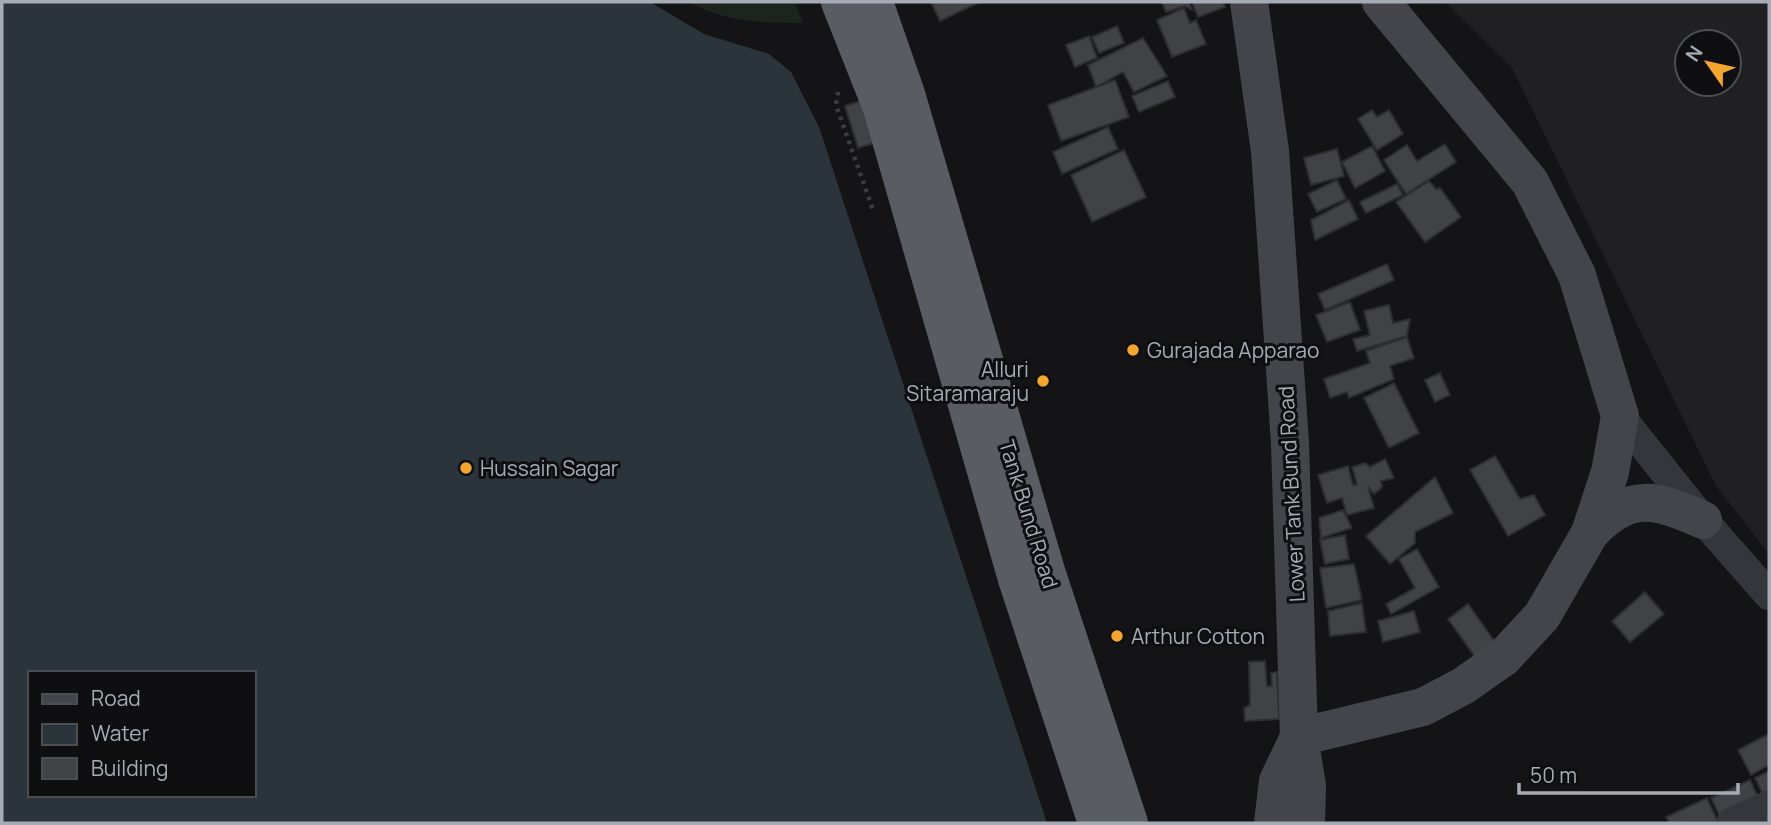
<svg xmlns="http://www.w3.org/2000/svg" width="1771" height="825" font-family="Manrope,sans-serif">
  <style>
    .built { fill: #202023; fill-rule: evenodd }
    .green { fill: #1c241d }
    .water { fill: #2a343a; fill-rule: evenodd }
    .building { fill: #404246; stroke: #2e2e32; stroke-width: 2 }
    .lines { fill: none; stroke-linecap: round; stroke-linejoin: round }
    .path { stroke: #3b3d42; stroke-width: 4.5; stroke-dasharray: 3.5 5; stroke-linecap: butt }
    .minor { stroke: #35363b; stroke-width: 30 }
    .secondary { stroke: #43454b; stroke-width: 38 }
    .trunk { stroke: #595c63; stroke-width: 38 }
    .poi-dot { fill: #f4a52d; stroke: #0f0f11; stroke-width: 2.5 }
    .labels { text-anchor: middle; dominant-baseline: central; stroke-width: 6; stroke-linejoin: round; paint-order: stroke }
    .poi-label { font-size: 21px; fill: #a5acb6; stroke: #0f0f11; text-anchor: start }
    .street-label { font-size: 21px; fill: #a5acb6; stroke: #0f0f11 }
  </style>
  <rect width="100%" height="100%" fill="#141416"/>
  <!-- built -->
  <path class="built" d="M 1445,2 L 1769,2 L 1769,554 L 1716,486 L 1512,68 ZM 1687,42 L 1729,42 L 1729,84 L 1687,84 Z"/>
  <!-- green -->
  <path class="green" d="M 688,2 L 795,2 L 803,23 C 759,23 728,22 688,2 Z"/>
  <!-- water -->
  <path class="water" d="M 2,2 L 650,2 L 704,34 L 769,54 L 791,72 L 819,127 L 1047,823 L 2,823 ZM 30,673 L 254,673 L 254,795 L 30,795 Z"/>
  <!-- building -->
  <path class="building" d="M 931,2 L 980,2 L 940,21 Z
    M 1162,2 L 1189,2 L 1192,10 L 1185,6 L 1166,12 Z
    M 1192,2 L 1223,2 L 1225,7 L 1198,17 Z
    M 1184,8 L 1190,23 L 1196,20 L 1206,44 L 1172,57 L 1157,20 Z
    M 1117,26 L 1124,43 L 1099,53 L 1092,37 Z
    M 1089,36 L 1097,58 L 1075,67 L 1066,45 Z
    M 1143,38 L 1167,76 L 1134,92 L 1123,72 L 1096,87 L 1088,65 Z
    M 1115,80 L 1129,117 L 1061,141 L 1048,105 Z
    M 1168,81 L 1175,97 L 1139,112 L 1132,96 Z
    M 873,97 L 887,139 L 858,148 L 845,106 Z
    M 1372,110 L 1377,117 L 1389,110 L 1403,134 L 1377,150 L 1358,119 Z
    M 1108,127 L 1118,149 L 1062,174 L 1053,152 Z
    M 1445,144 L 1456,162 L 1406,194 L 1384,160 L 1407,145 L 1417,161 Z
    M 1372,146 L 1385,171 L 1355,188 L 1342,162 Z
    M 1337,149 L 1344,176 L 1311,185 L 1304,158 Z
    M 1124,150 L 1146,197 L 1092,222 L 1071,175 Z
    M 1337,180 L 1346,199 L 1317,212 L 1308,194 Z
    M 1429,181 L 1436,189 L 1440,188 L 1461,217 L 1425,242 L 1396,202 Z
    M 1397,184 L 1403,195 L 1366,213 L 1360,202 Z
    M 1349,200 L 1358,219 L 1315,240 L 1311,220 Z
    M 1387,264 L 1394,280 L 1325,310 L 1318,294 Z
    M 1350,302 L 1360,330 L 1327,342 L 1316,315 Z
    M 1389,305 L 1393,323 L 1410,319 L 1407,336 L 1357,351 L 1353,339 L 1370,335 L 1364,311 Z
    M 1407,337 L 1414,358 L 1390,366 L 1394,379 L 1349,398 L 1347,392 L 1330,398 L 1324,379 L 1370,363 L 1366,351 Z
    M 1440,373 L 1450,395 L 1435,402 L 1425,380 Z
    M 1394,383 L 1419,433 L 1389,448 L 1364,398 Z
    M 1495,456 L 1520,499 L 1534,495 L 1545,515 L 1508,536 L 1470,470 Z
    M 1385,459 L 1394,478 L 1381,481 L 1382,487 L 1374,494 L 1368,487 L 1374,508 L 1347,515 L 1342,498 L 1327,503 L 1318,475 L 1348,466 L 1353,485 L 1357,484 L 1352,467 L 1365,463 L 1370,467 Z
    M 1435,477 L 1453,513 L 1415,532 L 1415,543 L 1390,564 L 1366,536 Z
    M 1343,510 L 1352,528 L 1321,538 L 1319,518 Z
    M 1345,535 L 1349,559 L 1325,564 L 1320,540 Z
    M 1417,549 L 1439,587 L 1391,614 L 1386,604 L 1415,588 L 1399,559 Z
    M 1354,564 L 1362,600 L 1326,608 L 1320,568 Z
    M 1645,592 L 1664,614 L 1630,642 L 1612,621 Z
    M 1362,603 L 1366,632 L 1330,636 L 1328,611 Z
    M 1468,604 L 1498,646 L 1478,661 L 1448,619 Z
    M 1414,611 L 1420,632 L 1383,642 L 1378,621 Z
    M 1265,661 L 1267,686 L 1272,686 L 1271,673 L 1277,672 L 1279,719 L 1245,721 L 1244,708 L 1250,705 L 1249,662 Z
    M 1769,734 L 1769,765 L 1751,775 L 1738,750 Z
    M 1769,771 L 1769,797 L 1765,799 L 1755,778 Z
    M 1750,780 L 1760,801 L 1721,819 L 1711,798 Z
    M 1707,798 L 1718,822 L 1669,823 L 1666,817 Z"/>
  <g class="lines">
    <!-- path -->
    <path class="path" d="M 838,92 L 836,105 L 873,210"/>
    <!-- minor -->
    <path class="minor" d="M 1620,416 L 1703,520 L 1769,595
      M 1731,823 L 1769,805"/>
    <!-- secondary -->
    <path class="secondary" d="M 1249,2 L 1270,151 L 1290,443 L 1299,737 L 1307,786 L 1306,823
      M 1590,533 C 1629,491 1656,499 1703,520
      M 1299,737 L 1423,707 L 1463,686 L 1503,658 L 1542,616 L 1590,533 L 1610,472 L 1620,416 L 1577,275 L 1530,182 L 1381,2
      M 1273,823 L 1278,781 L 1299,737"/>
    <!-- trunk -->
    <path class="trunk" d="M 840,2 L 882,108 L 1017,579 L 1097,823
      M 874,2 L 906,94 L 1046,571 L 1129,823"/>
  </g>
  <!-- markers -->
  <g class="poi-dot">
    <circle cx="1133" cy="350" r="7"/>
    <circle cx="1043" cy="381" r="7"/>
    <circle cx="466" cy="468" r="7"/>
    <circle cx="1117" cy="636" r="7"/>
  </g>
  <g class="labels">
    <!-- poi labels -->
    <g class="poi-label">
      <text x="1147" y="350">Gurajada Apparao</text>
      <text x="1029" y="369" text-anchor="end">Alluri<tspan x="1029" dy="24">Sitaramaraju</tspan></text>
      <text x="480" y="468">Hussain Sagar</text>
      <text x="1131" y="636">Arthur Cotton</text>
    </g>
    <!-- street labels -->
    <g class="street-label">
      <text transform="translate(1291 494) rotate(-93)">Lower Tank Bund Road</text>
      <text transform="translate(1029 514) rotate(73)">Tank Bund Road</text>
    </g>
  </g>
  <!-- border -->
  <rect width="1771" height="825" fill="none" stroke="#a5acb6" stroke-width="7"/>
  <!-- legend -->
  <rect x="28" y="671" width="228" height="126" fill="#0f0f11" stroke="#4b4e53" stroke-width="2"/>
  <rect x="42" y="694" width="35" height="10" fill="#43454b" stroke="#4b4e53" stroke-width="2"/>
  <text x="91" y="706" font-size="21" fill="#a5acb6">Road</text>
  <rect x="42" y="724" width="35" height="21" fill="#2a343a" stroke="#4b4e53" stroke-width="2"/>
  <text x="91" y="741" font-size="21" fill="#a5acb6">Water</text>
  <rect x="42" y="758" width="35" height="21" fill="#404246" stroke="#4b4e53" stroke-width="2"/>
  <text x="91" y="776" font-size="21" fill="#a5acb6">Building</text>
  <!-- north arrow -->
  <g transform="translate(1708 63) rotate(304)"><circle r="33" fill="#0f0f11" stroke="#4b4e53" stroke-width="2"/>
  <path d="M0-5L12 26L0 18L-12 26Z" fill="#f4a52d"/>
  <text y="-10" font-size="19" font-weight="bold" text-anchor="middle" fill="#a5acb6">N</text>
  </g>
  <!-- scale -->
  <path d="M1519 783v10h219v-10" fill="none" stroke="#a5acb6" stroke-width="3.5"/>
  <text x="1530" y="783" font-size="21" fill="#a5acb6" stroke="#0f0f11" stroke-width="5" paint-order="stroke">50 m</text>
</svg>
